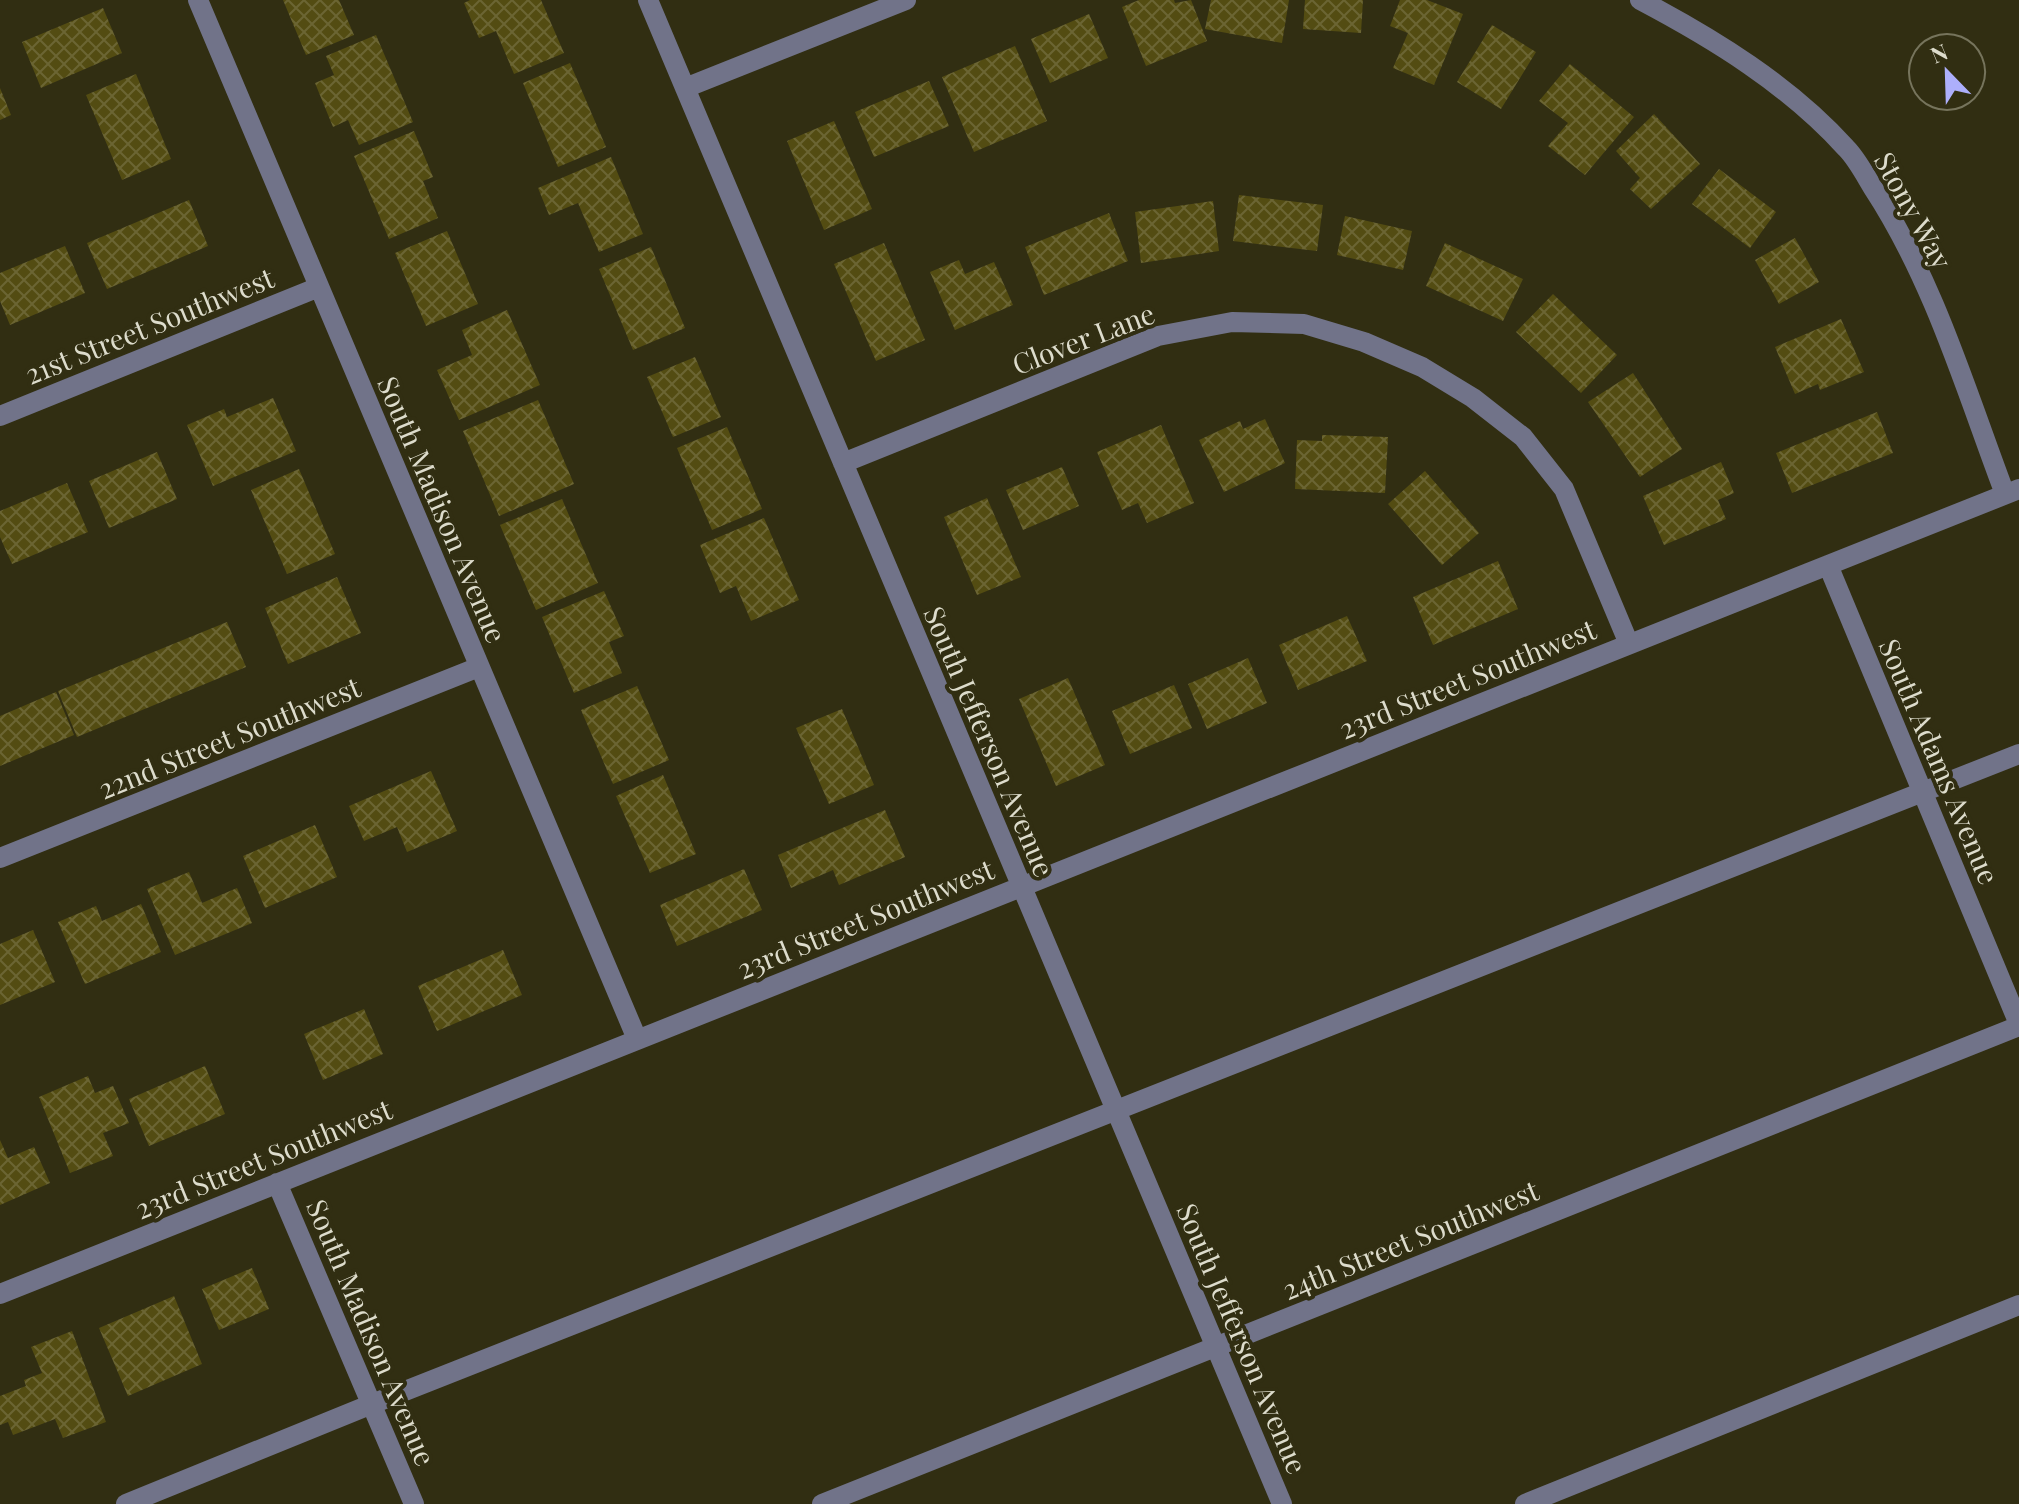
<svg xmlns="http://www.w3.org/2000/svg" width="2019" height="1504" font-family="'Playfair Display',serif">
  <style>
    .building { fill: url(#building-cross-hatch) }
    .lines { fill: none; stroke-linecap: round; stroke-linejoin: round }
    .minor { stroke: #717389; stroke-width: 20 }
    .labels { text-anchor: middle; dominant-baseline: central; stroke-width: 8; stroke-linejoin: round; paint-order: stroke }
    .street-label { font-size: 28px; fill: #dddccc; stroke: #312e12 }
  </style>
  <defs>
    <pattern id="building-cross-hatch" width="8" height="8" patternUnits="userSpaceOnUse" patternTransform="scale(2)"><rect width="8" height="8" fill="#534c12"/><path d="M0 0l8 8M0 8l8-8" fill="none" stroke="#6b6533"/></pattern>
  </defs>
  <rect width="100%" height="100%" fill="#312e12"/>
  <!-- building -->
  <path class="building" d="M 283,0 L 339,0 L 354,35 L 306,55 Z
    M 470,0 L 541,0 L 564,53 L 514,74 L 496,31 L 479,38 L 464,3 Z
    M 1139,0 L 1174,0 L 1175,3 L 1191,0 L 1207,41 L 1146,66 L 1122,7 Z
    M 1211,0 L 1289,0 L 1282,43 L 1205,29 Z
    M 1305,0 L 1363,0 L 1361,33 L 1303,29 Z
    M 1400,0 L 1427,0 L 1463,14 L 1434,85 L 1393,68 L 1408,33 L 1390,26 Z
    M 103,8 L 122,53 L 41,88 L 22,42 Z
    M 1089,14 L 1108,58 L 1050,83 L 1031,39 Z
    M 1492,25 L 1536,52 L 1501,109 L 1457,82 Z
    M 376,35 L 413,122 L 359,145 L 348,120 L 333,127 L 315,83 L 334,75 L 326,56 Z
    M 1015,46 L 1047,121 L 974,152 L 942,77 Z
    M 570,63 L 606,147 L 558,167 L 523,83 Z
    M 1570,64 L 1634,117 L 1585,175 L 1548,146 L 1568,123 L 1539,101 Z
    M 136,74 L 171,159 L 122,180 L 86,95 Z
    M 929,81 L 949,126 L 874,157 L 855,112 Z
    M 0,88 L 11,115 L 0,120 Z
    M 1654,114 L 1700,164 L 1651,209 L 1630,189 L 1640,178 L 1616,151 Z
    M 834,121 L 872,209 L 824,230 L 787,141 Z
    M 414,131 L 433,177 L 423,181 L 438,218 L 389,239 L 354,156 Z
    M 611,157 L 643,234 L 599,252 L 578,203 L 549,215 L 538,188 Z
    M 1719,169 L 1776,212 L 1750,248 L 1692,204 Z
    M 1239,195 L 1323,205 L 1317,251 L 1233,241 Z
    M 189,200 L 208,246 L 107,289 L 87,243 Z
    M 1213,201 L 1219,251 L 1141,263 L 1135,212 Z
    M 1109,213 L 1128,261 L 1044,295 L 1025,247 Z
    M 1345,216 L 1412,231 L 1403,270 L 1337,255 Z
    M 447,231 L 478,304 L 426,326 L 395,253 Z
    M 1795,238 L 1819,282 L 1779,304 L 1755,260 Z
    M 884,243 L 925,340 L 876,361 L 834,264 Z
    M 1445,243 L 1523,279 L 1503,321 L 1426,286 Z
    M 65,246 L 85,293 L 10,325 L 0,301 L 0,273 Z
    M 651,247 L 685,328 L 633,350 L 599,269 Z
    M 959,260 L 965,274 L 994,262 L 1013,305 L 955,330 L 930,272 Z
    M 1553,294 L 1617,355 L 1581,393 L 1516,332 Z
    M 507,310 L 540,385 L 459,420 L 437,370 L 472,355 L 462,330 Z
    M 1841,319 L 1864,372 L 1820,390 L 1818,384 L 1795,394 L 1775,347 Z
    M 695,357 L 721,417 L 673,437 L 647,377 Z
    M 1633,373 L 1682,449 L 1640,477 L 1588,402 Z
    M 273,398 L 296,451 L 213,486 L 187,425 L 224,409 L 227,417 Z
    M 538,400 L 574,484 L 499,516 L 463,431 Z
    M 1877,412 L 1893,453 L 1792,493 L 1776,453 Z
    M 1265,419 L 1285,463 L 1224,492 L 1199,440 L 1240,421 L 1243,429 Z
    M 1161,425 L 1194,503 L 1147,523 L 1138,503 L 1122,510 L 1097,452 Z
    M 727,427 L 762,509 L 712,530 L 677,448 Z
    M 1322,435 L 1388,437 L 1385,493 L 1295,489 L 1297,440 L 1322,441 Z
    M 157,452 L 177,499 L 109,528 L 89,481 Z
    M 1721,462 L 1734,493 L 1718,500 L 1726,519 L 1664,545 L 1643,496 Z
    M 1062,467 L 1079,506 L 1023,530 L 1006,490 Z
    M 299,469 L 335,554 L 287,574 L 251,490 Z
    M 1425,471 L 1479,533 L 1442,565 L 1388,504 Z
    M 67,483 L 88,532 L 12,564 L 0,537 L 0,511 Z
    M 987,498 L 1021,577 L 977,595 L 944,517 Z
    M 562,499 L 598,583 L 536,610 L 500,525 Z
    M 764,518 L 799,600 L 751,621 L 736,586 L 720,593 L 700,545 Z
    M 1498,561 L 1518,609 L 1433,645 L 1413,597 Z
    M 337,577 L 361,633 L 288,664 L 265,608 Z
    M 604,591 L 624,636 L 609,642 L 622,673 L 574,693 L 542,617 Z
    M 1347,616 L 1367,661 L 1298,690 L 1279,645 Z
    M 227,622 L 246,667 L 77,737 L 58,691 Z
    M 1248,658 L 1267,703 L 1207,729 L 1188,684 Z
    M 1068,678 L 1105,765 L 1056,786 L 1019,699 Z
    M 1174,685 L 1192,728 L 1130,754 L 1112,711 Z
    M 637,686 L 669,760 L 613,784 L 581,710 Z
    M 56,692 L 74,735 L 0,766 L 0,716 Z
    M 842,709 L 874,785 L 829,804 L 796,728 Z
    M 431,771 L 457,831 L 407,852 L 397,827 L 364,841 L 349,806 Z
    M 663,775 L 696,854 L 650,873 L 616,796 Z
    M 885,810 L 905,857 L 839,885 L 833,870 L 791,888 L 778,855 Z
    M 315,825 L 337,877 L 265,908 L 243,856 Z
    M 744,869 L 762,910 L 677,946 L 660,905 Z
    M 189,872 L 202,903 L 237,888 L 252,923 L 175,955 L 147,889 Z
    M 141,904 L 161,952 L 85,984 L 58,922 L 96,906 L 102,921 Z
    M 33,930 L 55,982 L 0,1005 L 0,944 Z
    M 503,950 L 522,995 L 437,1031 L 418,986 Z
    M 364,1009 L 383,1054 L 323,1080 L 304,1034 Z
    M 205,1066 L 225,1114 L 149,1146 L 129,1099 Z
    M 88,1076 L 95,1093 L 113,1086 L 129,1123 L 103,1133 L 113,1156 L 70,1173 L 39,1097 Z
    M 0,1140 L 8,1158 L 34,1147 L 50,1183 L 0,1205 Z
    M 252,1268 L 269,1309 L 219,1330 L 202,1289 Z
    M 174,1296 L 202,1364 L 128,1396 L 99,1328 Z
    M 72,1331 L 106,1422 L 63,1438 L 55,1419 L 13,1435 L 8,1422 L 0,1425 L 0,1396 L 26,1386 L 24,1380 L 42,1373 L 31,1347 Z"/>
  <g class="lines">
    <!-- minor -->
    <path class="minor" d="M 198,0 L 637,1039
      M 648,0 L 1282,1504
      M 1640,0 C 1714,39 1789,85 1846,148 C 1857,159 1865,175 1873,188 C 1934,281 1966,391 2005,494
      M 685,88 L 906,0
      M 0,416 L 319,287
      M 843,463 L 1158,336 L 1232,322 L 1304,324 L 1364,342 L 1422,367 L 1473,398 L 1523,437 L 1564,489 L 1629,644
      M 1828,565 L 2019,1024
      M 0,858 L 479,667
      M 277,1183 L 414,1504
      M 0,1294 L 2019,489
      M 126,1504 L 372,1404 L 2019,754
      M 822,1504 L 2019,1026
      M 1525,1504 L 2019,1305"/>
  </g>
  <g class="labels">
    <!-- street labels -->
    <g class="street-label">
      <text transform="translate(1914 210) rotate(61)">Stony Way</text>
      <text transform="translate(149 325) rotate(-22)">21st Street Southwest</text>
      <text transform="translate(1083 338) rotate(-21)">Clover Lane</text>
      <text transform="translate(443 509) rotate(67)">South Madison Avenue</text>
      <text transform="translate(1467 678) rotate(-22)">23rd Street Southwest</text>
      <text transform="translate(229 737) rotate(-22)">22nd Street Southwest</text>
      <text transform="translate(990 741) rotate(67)">South Jefferson Avenue</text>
      <text transform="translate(1940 761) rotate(67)">South Adams Avenue</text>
      <text transform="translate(865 918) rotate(-22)">23rd Street Southwest</text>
      <text transform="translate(263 1158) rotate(-22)">23rd Street Southwest</text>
      <text transform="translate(1410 1239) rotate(-22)">24th Street Southwest</text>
      <text transform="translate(372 1332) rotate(67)">South Madison Avenue</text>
      <text transform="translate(1243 1338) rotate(67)">South Jefferson Avenue</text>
    </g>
  </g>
  <!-- north arrow -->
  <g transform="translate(1947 72) rotate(337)"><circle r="38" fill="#312e12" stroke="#76745c" stroke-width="2"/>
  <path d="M0-6L14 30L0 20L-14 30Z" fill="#adaffb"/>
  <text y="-12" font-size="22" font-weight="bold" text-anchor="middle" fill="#dddccc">N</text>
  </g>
</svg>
